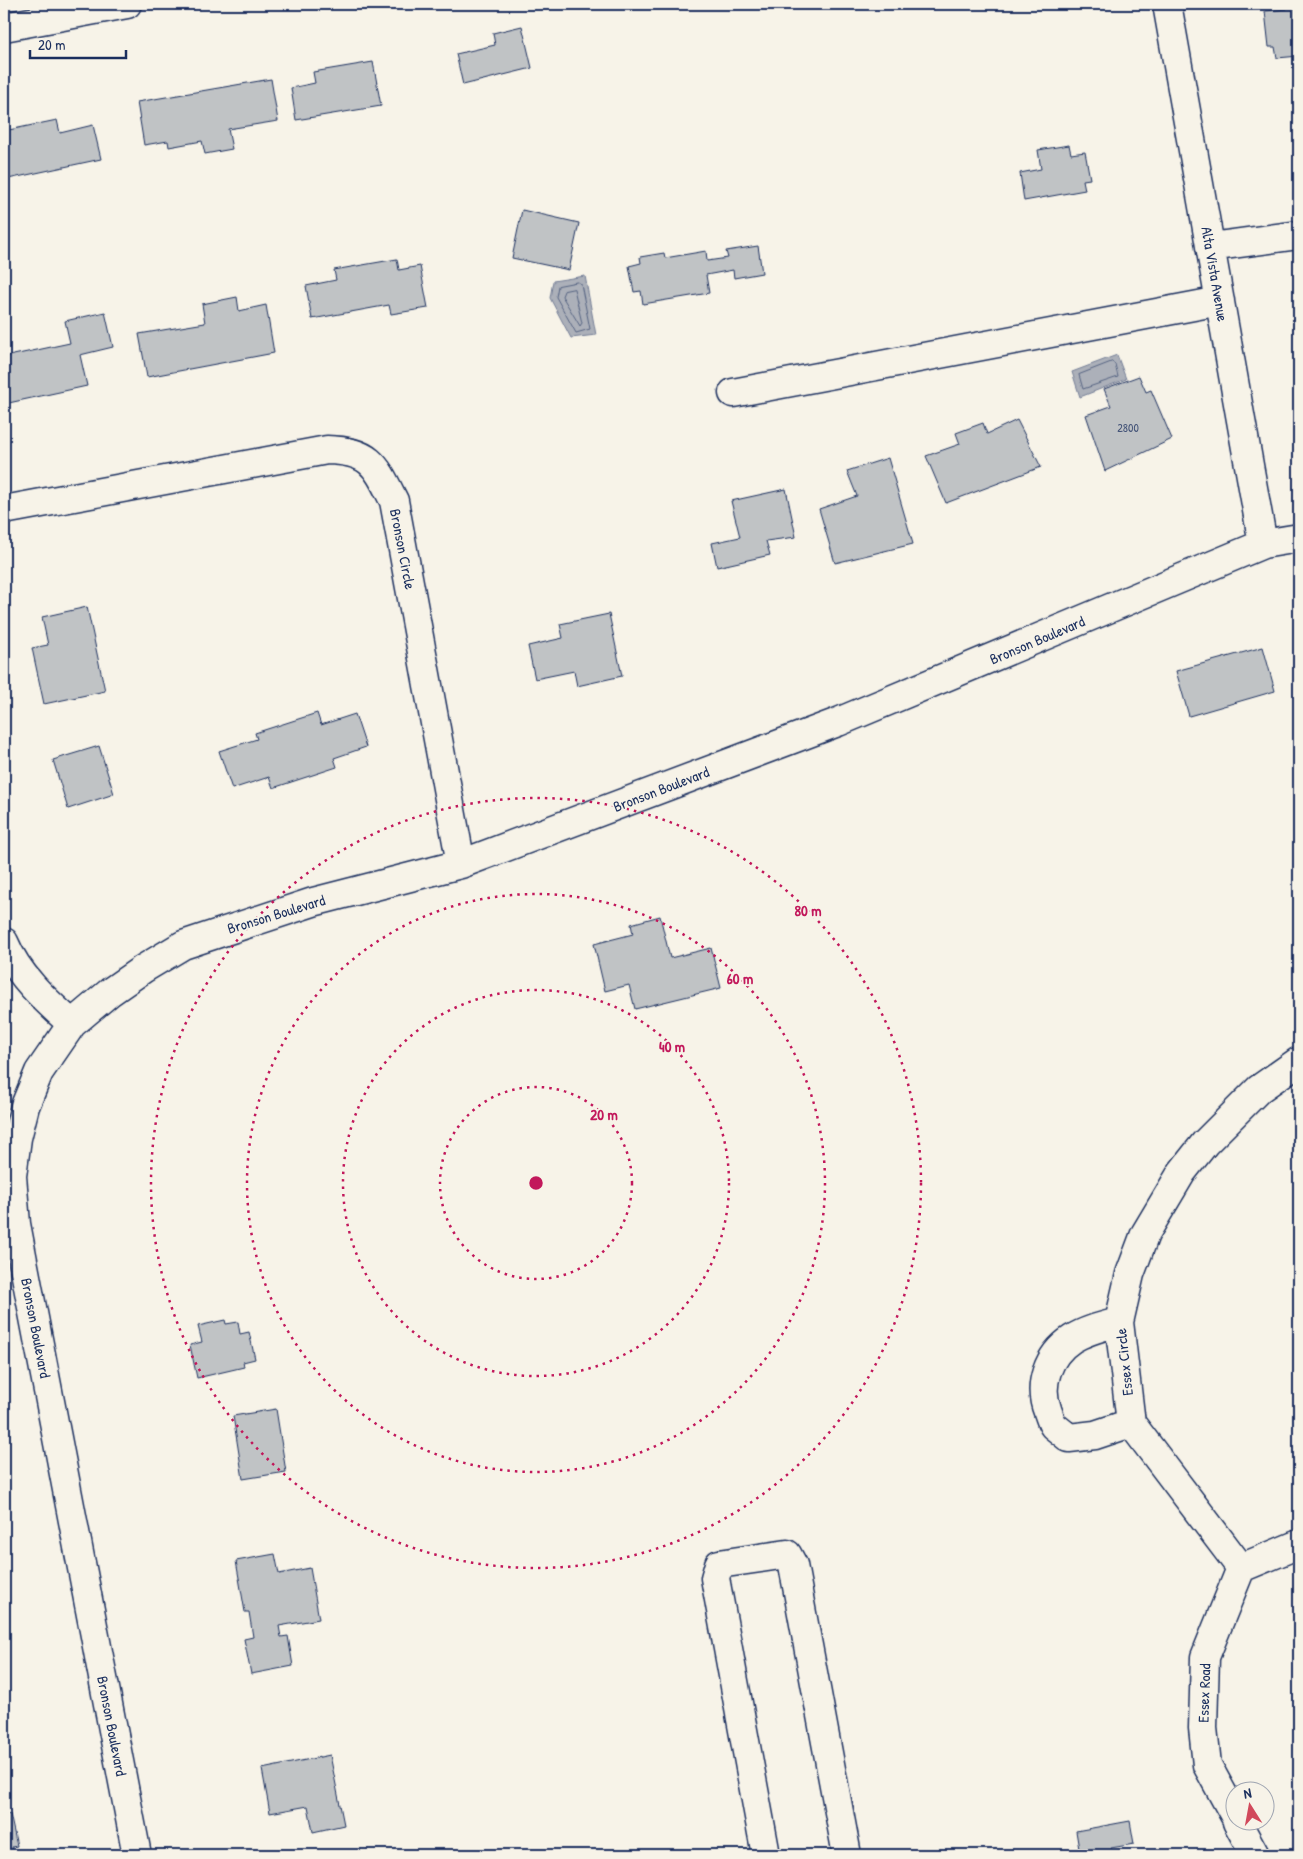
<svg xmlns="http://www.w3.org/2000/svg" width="1303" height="1859" font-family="'Patrick Hand',sans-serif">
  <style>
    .water { fill: #acb0b9; stroke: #727c95 }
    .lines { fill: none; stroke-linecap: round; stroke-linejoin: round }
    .shore { stroke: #556382; stroke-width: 1 }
    .building { fill: #c0c3c5; stroke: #1b2f5e }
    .minor-casing { stroke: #1b2f5e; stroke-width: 31 }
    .minor { stroke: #f7f3e8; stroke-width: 28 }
    .ring { fill: none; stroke: #c2185b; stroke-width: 2.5; stroke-dasharray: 2.5 5 }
    .labels { text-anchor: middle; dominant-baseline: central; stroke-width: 4; stroke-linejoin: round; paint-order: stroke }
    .number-label { font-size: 12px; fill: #445478 }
    .street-label { font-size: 15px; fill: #1b2f5e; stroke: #f7f3e8 }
    .centre { fill: #c2185b; stroke: #f7f3e8; stroke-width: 2.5 }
    .ring-label { font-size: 15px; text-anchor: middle; font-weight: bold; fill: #c2185b; stroke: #f7f3e8; stroke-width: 4; stroke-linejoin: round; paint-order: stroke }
  </style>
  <rect width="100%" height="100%" fill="#f7f3e8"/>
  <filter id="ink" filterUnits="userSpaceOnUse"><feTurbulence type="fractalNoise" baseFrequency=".02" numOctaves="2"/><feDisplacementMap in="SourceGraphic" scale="10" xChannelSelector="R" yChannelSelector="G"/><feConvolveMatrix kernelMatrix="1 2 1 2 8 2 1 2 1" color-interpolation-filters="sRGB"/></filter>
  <g filter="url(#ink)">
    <!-- water -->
    <path class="water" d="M 585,276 L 596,335 L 571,338 L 550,298 L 553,281 Z
      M 1117,355 L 1126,379 L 1080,397 L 1072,372 Z"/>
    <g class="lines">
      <!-- shore -->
      <path class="shore" d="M 578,282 L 581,284 L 590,329 L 576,333 L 556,297 L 558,286 Z
        M 574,289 L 582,323 L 580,326 L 562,296 L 564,291 Z
        M 1112,362 L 1115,364 L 1118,377 L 1083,389 L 1079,375 Z"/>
    </g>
    <!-- building -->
    <path class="building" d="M 1286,4 L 1299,4 L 1299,56 L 1277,58 L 1275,47 L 1269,47 L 1265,11 L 1287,9 Z
      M 522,26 L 532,68 L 463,85 L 456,54 L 495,45 L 493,33 Z
      M 373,62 L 381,106 L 296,120 L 291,88 L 315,83 L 313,72 Z
      M 271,79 L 278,121 L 228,129 L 232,149 L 205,154 L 202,141 L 169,147 L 168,141 L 144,145 L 137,102 Z
      M 57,120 L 60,133 L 93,125 L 101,159 L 8,179 L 7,173 L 4,173 L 4,131 Z
      M 1069,145 L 1071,154 L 1085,152 L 1090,179 L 1083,180 L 1085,190 L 1024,201 L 1020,173 L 1041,169 L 1038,150 Z
      M 522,210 L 579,223 L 569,270 L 512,258 Z
      M 758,246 L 762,273 L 734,278 L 733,270 L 706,275 L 709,293 L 643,304 L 641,291 L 634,292 L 629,266 L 641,263 L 640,257 L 664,253 L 665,258 L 706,251 L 707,261 L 728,258 L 726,251 Z
      M 397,259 L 399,270 L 420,266 L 428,308 L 391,314 L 389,305 L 312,319 L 306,286 L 336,280 L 334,270 Z
      M 237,297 L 239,311 L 266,305 L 274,353 L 147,377 L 139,334 L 205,323 L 202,304 Z
      M 105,312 L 113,347 L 80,355 L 87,386 L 4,404 L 4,357 L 70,343 L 65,321 Z
      M 1139,376 L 1146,392 L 1151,390 L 1172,439 L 1105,471 L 1086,415 L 1111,406 L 1104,389 Z
      M 1017,420 L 1041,467 L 946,503 L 926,456 L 960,444 L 956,433 L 983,423 L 987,434 Z
      M 888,458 L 913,544 L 835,563 L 819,509 L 857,496 L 847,471 Z
      M 786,489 L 796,537 L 766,541 L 770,555 L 717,567 L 712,543 L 740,537 L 731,501 Z
      M 87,607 L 105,691 L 44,704 L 32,648 L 48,645 L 42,617 Z
      M 609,614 L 622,676 L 577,686 L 574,671 L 535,679 L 528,646 L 563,638 L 560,624 Z
      M 1263,647 L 1275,691 L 1189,716 L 1176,671 Z
      M 317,713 L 321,725 L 355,714 L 366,747 L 334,758 L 337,767 L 273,788 L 269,777 L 232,789 L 219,751 L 257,739 L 255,733 Z
      M 99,746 L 114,794 L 68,809 L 53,760 Z
      M 660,916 L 670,958 L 711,948 L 721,988 L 635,1009 L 629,985 L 605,991 L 594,944 L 633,934 L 631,924 Z
      M 225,1320 L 226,1324 L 238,1322 L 240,1334 L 249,1332 L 255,1359 L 243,1362 L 244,1367 L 197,1378 L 190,1345 L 202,1342 L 198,1326 Z
      M 276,1409 L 286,1472 L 243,1479 L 233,1416 Z
      M 275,1554 L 279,1574 L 310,1568 L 319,1619 L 279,1626 L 281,1637 L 288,1636 L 293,1666 L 251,1674 L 244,1639 L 253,1637 L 249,1612 L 245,1612 L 236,1561 Z
      M 330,1755 L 344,1825 L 313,1832 L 308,1806 L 270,1813 L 262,1769 Z
      M 10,1814 L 17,1846 L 12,1847 L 14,1855 L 4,1855 L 4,1815 Z
      M 1130,1821 L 1134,1844 L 1111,1848 L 1112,1855 L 1080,1855 L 1076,1831 Z"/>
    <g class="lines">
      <!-- minor casing -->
      <g class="minor-casing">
        <path id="minor" d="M 1167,4 L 1263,544
          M 4,27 L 127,4
          M 1210,247 L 1299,235
          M 733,393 L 1220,301
          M 4,510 L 327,450 C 371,451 376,465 394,501 L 461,864
          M 4,942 C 18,976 45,1000 72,1024
          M 1119,1322 C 1104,1326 1086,1330 1072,1339 C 1048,1355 1037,1385 1048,1412 C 1050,1417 1051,1422 1054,1426 C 1059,1430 1064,1434 1069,1438 L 1095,1435 L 1131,1423
          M 1241,1568 L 1131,1423 L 1119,1322 L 1130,1274 L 1145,1234 L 1182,1172 L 1205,1143 L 1259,1089 L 1299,1061
          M 1241,1568 L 1299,1544
          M 1236,1818 L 1207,1765 L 1203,1728 L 1205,1657 L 1241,1568
          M 1237,1822 L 1255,1855
          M 137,1855 L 16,1224 L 12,1176 L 17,1138 L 25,1106 L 39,1072 L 72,1024 L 110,992 L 143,969 L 183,945 L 313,902 L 461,864 L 838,722 L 1263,544 L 1299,538
          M 766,1855 L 715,1578 L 719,1564 L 787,1554 L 793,1565 L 847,1855"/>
      </g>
      <!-- minor -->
      <use href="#minor" class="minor"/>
    </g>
  </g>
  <!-- distance rings -->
  <g class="ring">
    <circle cx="536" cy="1183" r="96"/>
    <circle cx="536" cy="1183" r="193"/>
    <circle cx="536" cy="1183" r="289"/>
    <circle cx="536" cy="1183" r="385"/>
  </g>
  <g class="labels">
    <!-- number labels -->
    <g class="number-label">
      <text x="1128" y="427">2800</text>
    </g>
    <!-- street labels -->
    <g class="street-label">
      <text transform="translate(1215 274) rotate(80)">Alta Vista Avenue</text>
      <text transform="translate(403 549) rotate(79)">Bronson Circle</text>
      <text transform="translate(1037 640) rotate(-23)">Bronson Boulevard</text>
      <text transform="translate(661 789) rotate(-21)">Bronson Boulevard</text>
      <text transform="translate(276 914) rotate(-17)">Bronson Boulevard</text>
      <text transform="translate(36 1328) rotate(79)">Bronson Boulevard</text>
      <text transform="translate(1124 1362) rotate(-96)">Essex Circle</text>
      <text transform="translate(1204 1693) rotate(-88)">Essex Road</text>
      <text transform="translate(112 1726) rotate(79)">Bronson Boulevard</text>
    </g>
  </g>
  <circle cx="536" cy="1183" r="8" class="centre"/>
  <g class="ring-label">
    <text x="808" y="916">80 m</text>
    <text x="740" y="984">60 m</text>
    <text x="672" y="1052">40 m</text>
    <text x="604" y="1120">20 m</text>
  </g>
  <!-- margin -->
  <rect width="1303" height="1859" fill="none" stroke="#f7f3e8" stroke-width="20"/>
  <rect x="10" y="10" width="1283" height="1839" fill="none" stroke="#1b2f5e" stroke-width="2" filter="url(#ink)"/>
  <!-- north arrow -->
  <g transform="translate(1250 1806) rotate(349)"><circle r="24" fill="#f7f3e8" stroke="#9fa5b1"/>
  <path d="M0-4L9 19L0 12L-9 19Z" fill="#d1495b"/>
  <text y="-8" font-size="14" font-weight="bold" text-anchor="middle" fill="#1b2f5e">N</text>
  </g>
  <!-- scale -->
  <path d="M30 50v8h96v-8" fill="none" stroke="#1b2f5e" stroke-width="2.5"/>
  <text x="38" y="50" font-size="15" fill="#1b2f5e" stroke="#f7f3e8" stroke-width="4" paint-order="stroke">20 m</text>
</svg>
